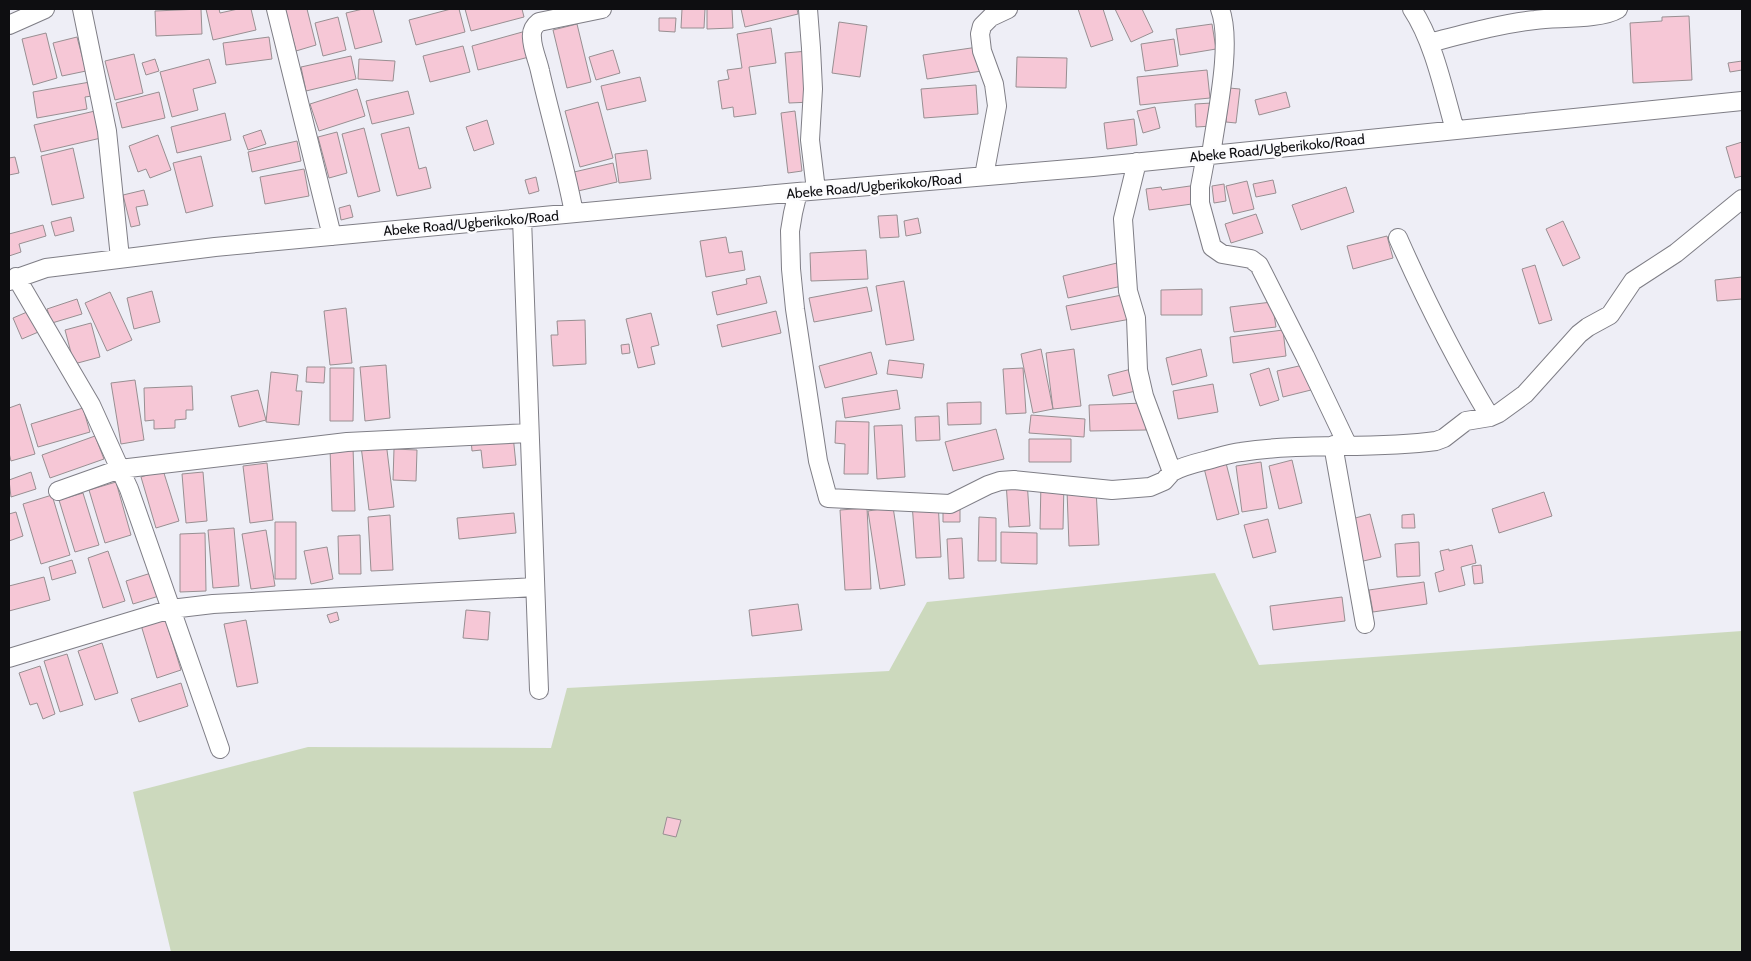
<svg xmlns="http://www.w3.org/2000/svg" width="1751" height="961" font-family="Cabin,sans-serif">
  <style>
    .green { fill: #ccd9bd }
    .building { fill: #f6c7d6; stroke: #988f92 }
    .lines { fill: none; stroke-linecap: round; stroke-linejoin: round }
    .minor-casing { stroke: #7f7e86; stroke-width: 20 }
    .minor { stroke: #fff; stroke-width: 18 }
    .labels { text-anchor: middle; dominant-baseline: central; stroke-width: 5; stroke-linejoin: round; paint-order: stroke }
    .street-label { font-size: 14px; fill: #0e0e11; stroke: #fcfcfe }
  </style>
  <rect width="100%" height="100%" fill="#eeeef6"/>
  <!-- green -->
  <path class="green" d="M 1215,573 L 1259,665 L 1742,631 L 1742,952 L 171,952 L 133,792 L 308,747 L 551,748 L 567,688 L 889,671 L 927,602 Z"/>
  <!-- building -->
  <path class="building" d="M 201,9 L 202,34 L 156,36 L 155,11 Z
    M 206,9 L 219,9 L 220,13 L 238,9 L 251,9 L 256,30 L 213,40 Z
    M 285,9 L 307,9 L 316,45 L 296,51 Z
    M 363,9 L 373,9 L 382,42 L 355,49 L 346,13 Z
    M 451,9 L 459,9 L 465,32 L 416,45 L 409,20 Z
    M 465,9 L 522,9 L 524,17 L 471,31 Z
    M 682,9 L 705,9 L 704,28 L 681,28 Z
    M 707,9 L 732,9 L 733,28 L 707,29 Z
    M 741,9 L 797,9 L 798,14 L 745,27 Z
    M 1078,9 L 1103,9 L 1113,40 L 1091,47 Z
    M 1115,9 L 1142,9 L 1153,32 L 1131,42 Z
    M 1689,16 L 1692,80 L 1633,83 L 1630,23 L 1662,21 L 1662,17 Z
    M 338,17 L 346,50 L 323,56 L 315,23 Z
    M 659,18 L 676,18 L 675,32 L 659,31 Z
    M 839,22 L 867,26 L 860,77 L 832,73 Z
    M 577,24 L 591,82 L 567,88 L 553,30 Z
    M 1212,24 L 1216,49 L 1180,55 L 1176,29 Z
    M 771,28 L 776,63 L 749,67 L 756,114 L 734,117 L 733,107 L 722,109 L 718,81 L 729,79 L 727,70 L 742,68 L 737,34 Z
    M 526,31 L 533,56 L 478,70 L 472,46 Z
    M 46,33 L 57,78 L 33,85 L 22,39 Z
    M 77,37 L 86,71 L 62,76 L 53,43 Z
    M 269,37 L 272,59 L 226,65 L 223,43 Z
    M 1174,39 L 1178,66 L 1145,71 L 1141,44 Z
    M 463,46 L 470,72 L 430,82 L 423,56 Z
    M 978,47 L 982,71 L 927,79 L 923,55 Z
    M 613,50 L 620,73 L 596,80 L 589,57 Z
    M 808,51 L 812,102 L 789,103 L 785,53 Z
    M 134,54 L 143,93 L 115,100 L 105,61 Z
    M 351,56 L 356,79 L 306,91 L 301,67 Z
    M 1017,57 L 1067,58 L 1066,88 L 1016,87 Z
    M 155,59 L 159,71 L 146,75 L 142,63 Z
    M 209,59 L 216,83 L 193,89 L 198,110 L 172,117 L 160,72 Z
    M 359,59 L 395,61 L 393,81 L 358,79 Z
    M 1742,61 L 1742,70 L 1730,72 L 1728,63 Z
    M 1207,70 L 1210,98 L 1140,105 L 1137,77 Z
    M 640,77 L 646,101 L 607,110 L 601,86 Z
    M 90,82 L 92,96 L 85,97 L 87,109 L 37,118 L 33,92 Z
    M 976,85 L 978,114 L 924,118 L 921,89 Z
    M 1229,88 L 1240,89 L 1236,123 L 1226,122 Z
    M 357,89 L 365,116 L 319,131 L 310,104 Z
    M 408,91 L 414,114 L 372,124 L 366,101 Z
    M 159,92 L 165,118 L 122,128 L 116,103 Z
    M 1286,92 L 1290,107 L 1259,115 L 1255,100 Z
    M 598,102 L 613,158 L 580,167 L 565,111 Z
    M 1212,103 L 1212,126 L 1196,127 L 1195,104 Z
    M 1155,107 L 1160,128 L 1143,133 L 1137,111 Z
    M 95,111 L 101,138 L 41,152 L 34,125 Z
    M 795,111 L 802,171 L 788,173 L 781,113 Z
    M 225,113 L 231,140 L 177,153 L 171,127 Z
    M 1134,119 L 1137,145 L 1107,149 L 1104,123 Z
    M 487,120 L 494,144 L 474,151 L 466,127 Z
    M 409,127 L 419,169 L 426,167 L 431,188 L 397,196 L 381,134 Z
    M 364,128 L 380,191 L 358,197 L 342,134 Z
    M 261,130 L 266,144 L 248,150 L 243,136 Z
    M 337,132 L 347,173 L 329,178 L 318,137 Z
    M 158,135 L 171,170 L 150,178 L 146,169 L 138,172 L 129,146 Z
    M 297,141 L 301,161 L 252,172 L 248,152 Z
    M 1742,142 L 1742,176 L 1735,178 L 1726,147 Z
    M 73,148 L 84,198 L 52,205 L 41,156 Z
    M 647,150 L 651,179 L 619,183 L 615,154 Z
    M 201,156 L 213,206 L 186,213 L 173,163 Z
    M 15,157 L 19,173 L 9,175 L 9,158 Z
    M 613,163 L 617,182 L 578,191 L 574,172 Z
    M 304,169 L 309,196 L 265,204 L 260,177 Z
    M 536,177 L 539,191 L 529,194 L 525,180 Z
    M 1273,180 L 1276,193 L 1256,197 L 1253,184 Z
    M 1247,181 L 1254,209 L 1233,214 L 1226,186 Z
    M 1224,184 L 1226,201 L 1214,203 L 1212,186 Z
    M 1197,185 L 1199,203 L 1149,210 L 1146,189 L 1161,187 L 1162,190 Z
    M 1346,187 L 1354,212 L 1301,230 L 1292,205 Z
    M 144,190 L 148,205 L 136,207 L 140,225 L 131,227 L 123,195 Z
    M 350,205 L 353,217 L 341,220 L 339,208 Z
    M 1256,214 L 1263,233 L 1231,243 L 1225,224 Z
    M 897,215 L 899,237 L 880,238 L 878,216 Z
    M 71,217 L 74,231 L 55,236 L 51,222 Z
    M 918,218 L 921,233 L 906,236 L 904,221 Z
    M 1563,221 L 1580,258 L 1563,266 L 1546,229 Z
    M 43,225 L 46,236 L 19,244 L 21,252 L 9,256 L 9,234 Z
    M 1387,236 L 1393,258 L 1353,269 L 1347,246 Z
    M 726,237 L 729,253 L 742,251 L 745,270 L 706,277 L 700,241 Z
    M 866,250 L 868,279 L 811,281 L 810,253 Z
    M 1117,263 L 1122,286 L 1068,298 L 1063,276 Z
    M 1535,265 L 1552,320 L 1539,324 L 1522,269 Z
    M 760,276 L 767,303 L 717,315 L 712,292 L 747,284 L 746,279 Z
    M 1742,277 L 1742,299 L 1717,301 L 1715,280 Z
    M 904,281 L 914,340 L 886,345 L 876,286 Z
    M 867,287 L 872,311 L 814,322 L 809,298 Z
    M 1202,289 L 1202,315 L 1161,315 L 1161,290 Z
    M 152,291 L 160,322 L 134,329 L 127,298 Z
    M 110,292 L 132,340 L 107,351 L 85,303 Z
    M 1132,293 L 1136,318 L 1071,330 L 1066,306 Z
    M 77,299 L 82,314 L 52,323 L 47,309 Z
    M 1272,302 L 1276,327 L 1234,332 L 1230,307 Z
    M 346,308 L 352,363 L 330,365 L 324,311 Z
    M 34,309 L 43,330 L 22,339 L 13,318 Z
    M 776,311 L 781,333 L 722,347 L 717,325 Z
    M 651,313 L 659,345 L 651,347 L 655,364 L 638,368 L 626,319 Z
    M 585,320 L 586,364 L 553,366 L 551,335 L 558,335 L 557,321 Z
    M 91,323 L 100,357 L 74,364 L 65,330 Z
    M 1283,330 L 1286,356 L 1233,363 L 1230,337 Z
    M 629,344 L 630,353 L 622,354 L 621,345 Z
    M 1041,349 L 1053,409 L 1033,413 L 1021,354 Z
    M 1074,349 L 1081,406 L 1053,409 L 1046,353 Z
    M 1201,349 L 1207,376 L 1172,385 L 1166,358 Z
    M 871,352 L 877,374 L 825,388 L 819,366 Z
    M 889,360 L 924,364 L 922,378 L 887,374 Z
    M 1312,363 L 1319,388 L 1283,397 L 1277,371 Z
    M 386,365 L 390,418 L 365,421 L 360,367 Z
    M 307,367 L 325,367 L 324,383 L 306,382 Z
    M 1139,367 L 1145,389 L 1113,396 L 1108,375 Z
    M 330,368 L 354,368 L 353,421 L 330,421 Z
    M 1023,368 L 1026,413 L 1006,414 L 1003,369 Z
    M 1269,368 L 1279,400 L 1260,406 L 1250,374 Z
    M 271,372 L 298,375 L 296,391 L 302,391 L 299,425 L 266,422 Z
    M 135,380 L 144,440 L 121,444 L 111,383 Z
    M 1213,384 L 1218,412 L 1178,419 L 1173,391 Z
    M 192,386 L 193,410 L 186,410 L 186,419 L 175,420 L 175,428 L 154,429 L 154,420 L 145,421 L 144,388 Z
    M 258,390 L 266,420 L 239,427 L 231,396 Z
    M 897,390 L 900,409 L 845,418 L 842,398 Z
    M 981,402 L 981,424 L 948,425 L 947,403 Z
    M 1145,403 L 1146,430 L 1090,431 L 1089,405 Z
    M 20,404 L 35,454 L 11,461 L 9,453 L 9,408 Z
    M 83,408 L 90,432 L 38,447 L 31,424 Z
    M 1031,415 L 1085,419 L 1084,437 L 1029,433 Z
    M 939,416 L 940,440 L 916,441 L 915,417 Z
    M 836,421 L 869,422 L 868,474 L 844,474 L 845,444 L 835,443 Z
    M 902,425 L 905,477 L 877,479 L 874,426 Z
    M 996,429 L 1004,459 L 953,471 L 945,442 Z
    M 513,435 L 516,465 L 483,468 L 481,450 L 472,451 L 471,439 Z
    M 95,436 L 104,459 L 50,478 L 42,455 Z
    M 1029,439 L 1071,439 L 1071,462 L 1029,462 Z
    M 386,442 L 394,507 L 369,510 L 361,446 Z
    M 353,447 L 355,511 L 332,511 L 330,448 Z
    M 394,449 L 417,450 L 416,481 L 393,480 Z
    M 1292,460 L 1302,503 L 1279,509 L 1269,466 Z
    M 1261,462 L 1267,508 L 1242,512 L 1236,466 Z
    M 267,463 L 273,520 L 250,523 L 243,466 Z
    M 1226,463 L 1239,514 L 1217,520 L 1204,468 Z
    M 163,470 L 179,521 L 156,528 L 141,477 Z
    M 31,472 L 36,489 L 11,497 L 9,480 Z
    M 203,472 L 207,521 L 186,523 L 182,474 Z
    M 1027,480 L 1030,526 L 1009,527 L 1006,482 Z
    M 116,482 L 131,535 L 105,543 L 89,490 Z
    M 1041,482 L 1064,482 L 1063,529 L 1040,529 Z
    M 1096,489 L 1099,545 L 1069,546 L 1067,490 Z
    M 1544,492 L 1552,516 L 1499,533 L 1492,509 Z
    M 83,493 L 99,545 L 75,552 L 59,500 Z
    M 52,495 L 70,555 L 41,564 L 23,504 Z
    M 943,495 L 960,496 L 960,522 L 943,522 Z
    M 938,501 L 941,557 L 916,558 L 912,503 Z
    M 893,507 L 905,585 L 880,589 L 868,511 Z
    M 867,508 L 871,589 L 845,590 L 840,510 Z
    M 16,512 L 23,536 L 9,541 L 9,514 Z
    M 514,513 L 516,533 L 459,539 L 457,518 Z
    M 1370,514 L 1381,557 L 1359,562 L 1348,520 Z
    M 1414,514 L 1415,528 L 1402,528 L 1402,515 Z
    M 390,515 L 393,570 L 371,571 L 368,517 Z
    M 979,517 L 996,518 L 996,561 L 978,561 Z
    M 1268,519 L 1276,552 L 1253,558 L 1244,525 Z
    M 275,522 L 296,522 L 296,579 L 275,579 Z
    M 234,528 L 239,586 L 213,588 L 208,530 Z
    M 266,530 L 275,586 L 251,589 L 242,534 Z
    M 1001,532 L 1037,533 L 1037,564 L 1001,563 Z
    M 205,533 L 206,591 L 180,592 L 180,534 Z
    M 360,535 L 361,574 L 339,574 L 338,536 Z
    M 962,538 L 964,578 L 949,579 L 947,539 Z
    M 1419,542 L 1420,576 L 1397,577 L 1395,544 Z
    M 1472,545 L 1476,563 L 1461,567 L 1465,585 L 1439,592 L 1435,573 L 1444,570 L 1440,551 L 1449,549 L 1449,551 Z
    M 327,547 L 333,579 L 311,584 L 304,551 Z
    M 108,551 L 125,601 L 103,608 L 88,558 Z
    M 72,560 L 76,573 L 52,580 L 49,567 Z
    M 1481,565 L 1483,583 L 1474,584 L 1472,566 Z
    M 151,573 L 159,596 L 133,604 L 126,581 Z
    M 44,577 L 50,600 L 9,611 L 9,586 Z
    M 1424,582 L 1427,604 L 1373,612 L 1369,590 Z
    M 1342,597 L 1345,621 L 1273,630 L 1270,606 Z
    M 798,604 L 802,630 L 752,636 L 749,610 Z
    M 466,610 L 490,612 L 488,640 L 463,638 Z
    M 337,612 L 339,620 L 330,623 L 327,615 Z
    M 165,618 L 181,670 L 157,678 L 141,625 Z
    M 246,620 L 258,683 L 237,687 L 224,624 Z
    M 102,643 L 118,693 L 95,700 L 78,651 Z
    M 67,654 L 83,705 L 60,712 L 44,661 Z
    M 40,666 L 55,714 L 43,719 L 37,703 L 30,705 L 19,673 Z
    M 181,683 L 188,706 L 139,722 L 131,699 Z
    M 667,817 L 681,820 L 676,837 L 663,834 Z"/>
  <g class="lines">
    <!-- minor casing -->
    <g class="minor-casing">
      <path id="minor" d="M 82,9 L 107,131 L 120,258
        M 276,9 L 332,236
        M 808,9 L 811,48 L 813,89 L 810,140 L 816,190
        M 1412,9 C 1434,42 1444,92 1455,130
        M 9,25 L 45,9
        M 1429,43 C 1464,34 1499,24 1535,20 C 1557,17 1600,20 1618,9
        M 1206,155 L 1200,187 L 1200,203 L 1212,247 L 1222,254 L 1251,259 L 1259,265 L 1305,356 L 1348,446
        M 1211,155 C 1216,117 1233,43 1220,9
        M 1137,162 L 1123,219 L 1128,291 L 1136,318 L 1138,370 L 1144,396 L 1172,472 C 1183,466 1196,463 1208,460 C 1219,457 1230,453 1241,452 C 1306,442 1371,450 1436,441 L 1444,438 L 1466,421 L 1490,417 L 1499,413 L 1525,394 L 1579,334 L 1588,327 L 1610,315 L 1633,281 L 1676,253 L 1742,199
        M 984,176 L 997,106 L 994,84 L 982,51 L 980,34 L 982,26 L 991,17 L 1008,9
        M 798,192 L 793,213 L 790,231 L 791,269 L 795,309 L 818,461 L 828,498 L 950,504 L 988,485 L 1000,481 L 1014,480 L 1112,490 L 1150,487 L 1164,481 L 1172,472
        M 574,213 C 565,165 551,119 540,71 C 538,61 532,48 532,38 C 531,30 534,26 539,22 L 602,9
        M 522,218 L 539,690
        M 1398,238 C 1425,299 1455,359 1490,417
        M 16,277 L 91,405 L 129,489 L 220,749
        M 9,281 L 46,268 L 215,247 L 798,192 L 1093,167 L 1742,101
        M 1333,445 L 1365,624
        M 58,491 L 120,469 L 347,442 L 529,433
        M 9,658 L 171,609 L 213,604 L 535,587"/>
    </g>
    <!-- minor -->
    <use href="#minor" class="minor"/>
  </g>
  <g class="labels">
    <!-- street labels -->
    <g class="street-label">
      <text transform="translate(1277 148) rotate(-6)">Abeke Road/Ugberikoko/Road</text>
      <text transform="translate(874 186) rotate(-5)">Abeke Road/Ugberikoko/Road</text>
      <text transform="translate(471 223) rotate(-5)">Abeke Road/Ugberikoko/Road</text>
    </g>
  </g>
  <!-- border -->
  <rect width="1751" height="961" fill="none" stroke="#0e0e11" stroke-width="20"/>
</svg>
